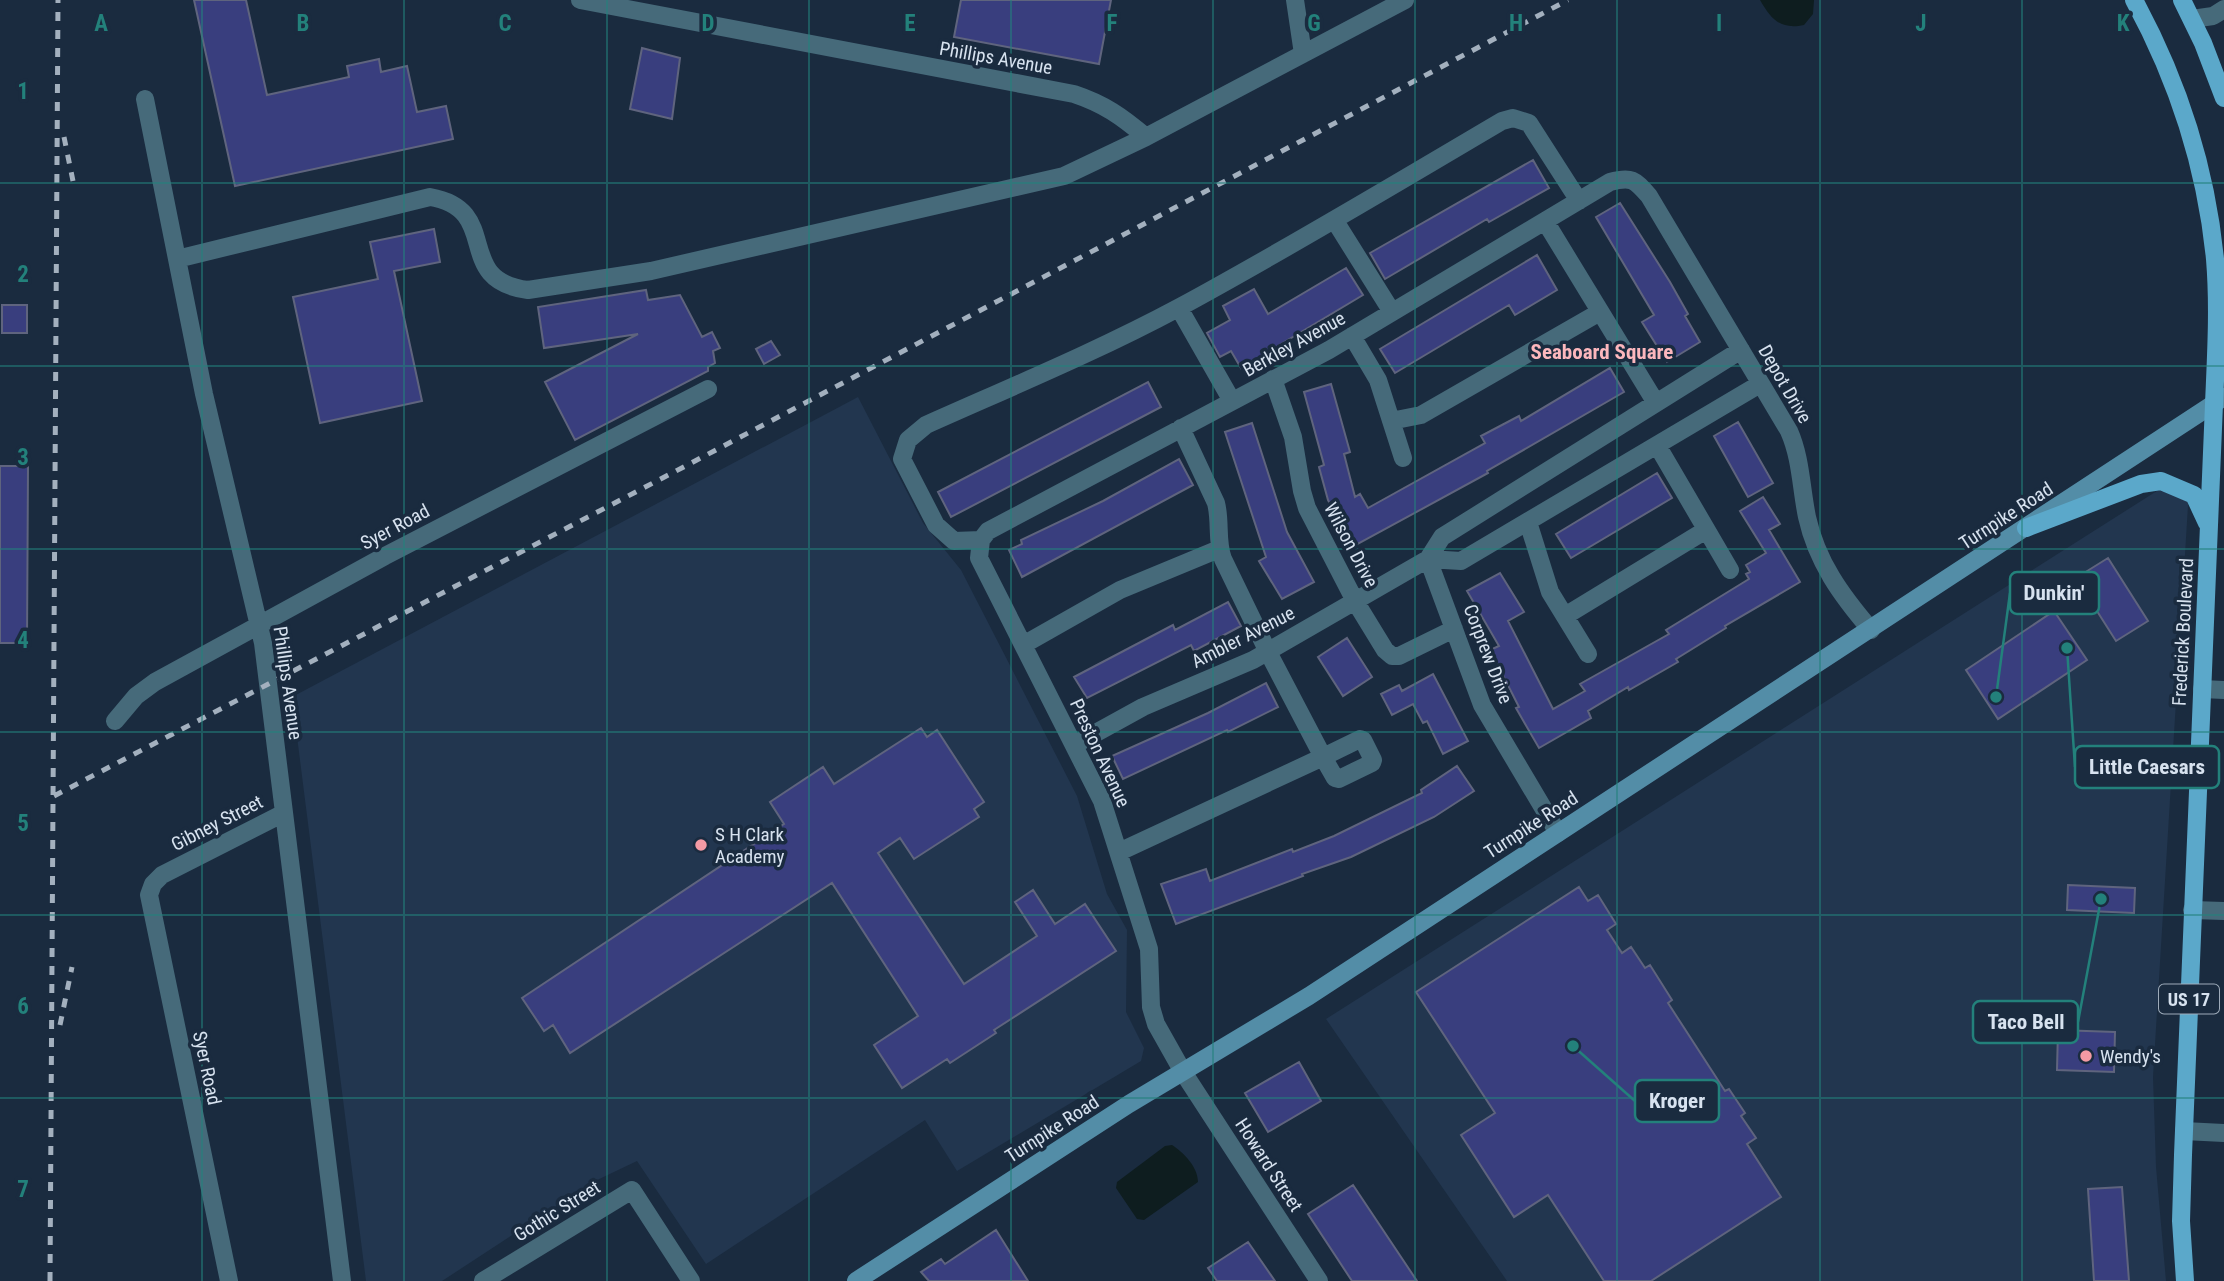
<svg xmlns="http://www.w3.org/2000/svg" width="2224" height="1281" font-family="'Roboto Condensed',sans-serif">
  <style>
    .built { fill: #22364f }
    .water { fill: #0e1d1f }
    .building { fill: #393e7e; stroke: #5f647e; stroke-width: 2 }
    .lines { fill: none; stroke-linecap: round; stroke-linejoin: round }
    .street { stroke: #466a7a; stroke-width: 18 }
    .secondary { stroke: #538da7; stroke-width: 18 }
    .primary { stroke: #5ba8ca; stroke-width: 18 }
    .rail { stroke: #a3b0be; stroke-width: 5; stroke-dasharray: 9 9; stroke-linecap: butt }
    .grid { fill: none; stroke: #23817b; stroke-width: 2; stroke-opacity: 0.55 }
    .poi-dot { fill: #f49aa4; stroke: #1a2b3f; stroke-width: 2.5 }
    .labels { text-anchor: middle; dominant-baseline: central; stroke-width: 7; stroke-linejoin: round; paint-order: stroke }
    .shield { fill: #1a2b3f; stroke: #9eabba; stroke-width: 2 }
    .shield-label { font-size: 18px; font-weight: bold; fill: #d7e2ef }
    .street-label { font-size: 19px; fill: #d7e2ef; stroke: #1a2b3f }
    .poi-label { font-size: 19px; fill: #d7e2ef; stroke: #1a2b3f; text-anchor: start }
    .neighbourhood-label { font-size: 21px; font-weight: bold; fill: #fcb7bd; stroke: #1a2b3f }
    .grid-label { font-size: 23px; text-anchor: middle; font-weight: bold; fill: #23817b; stroke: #1a2b3f; stroke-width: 7; stroke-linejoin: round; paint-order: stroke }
    .leader { fill: none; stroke: #23817b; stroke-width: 2.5 }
    .callout-dot { fill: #23817b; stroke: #1a2b3f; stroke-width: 2.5 }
    .callout { fill: #1a2b3f; stroke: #23817b; stroke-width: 2.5 }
    .callout-label { font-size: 21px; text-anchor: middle; font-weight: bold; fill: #d7e2ef }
  </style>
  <rect width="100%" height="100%" fill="#1a2b3f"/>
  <!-- built -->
  <path class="built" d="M 858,397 L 923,523 L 961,570 L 1077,796 L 1107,894 L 1127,930 L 1126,1012 L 1144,1048 L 1141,1061 L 957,1171 L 925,1120 L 706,1264 L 637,1161 L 595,1181 L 442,1281 L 366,1281 L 292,697 Z
    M 2171,482 L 2189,489 L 2153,1077 L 2156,1167 L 2166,1281 L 1507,1281 L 1326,1019 Z"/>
  <!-- water -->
  <path class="water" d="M 1760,0 L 1814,0 L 1813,14 L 1804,25 C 1780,30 1771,19 1760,0 Z
    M 1172,1145 C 1184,1153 1198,1167 1198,1182 L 1144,1220 L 1137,1219 L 1116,1188 L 1117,1182 L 1165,1146 Z"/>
  <!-- building -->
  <path class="building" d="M 194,0 L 246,0 L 267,95 L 349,77 L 347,66 L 379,59 L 381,72 L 407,66 L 417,112 L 446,106 L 453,139 L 235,186 Z
    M 961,0 L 1111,0 L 1099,64 L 954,37 Z
    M 642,48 L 680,58 L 672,119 L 630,109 Z
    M 1533,160 L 1549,188 L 1489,222 L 1487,219 L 1385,279 L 1370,253 Z
    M 1620,203 L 1670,282 L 1688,314 L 1685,316 L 1700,342 L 1667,362 L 1642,322 L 1654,315 L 1596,217 Z
    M 434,229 L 440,262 L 394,271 L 422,401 L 320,423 L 293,297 L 378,279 L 370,242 Z
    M 1537,255 L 1557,290 L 1515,315 L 1509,305 L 1395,373 L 1380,349 Z
    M 1346,268 L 1363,295 L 1241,368 L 1231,351 L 1220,357 L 1207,333 L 1230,320 L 1223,306 L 1254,289 L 1268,314 Z
    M 646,290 L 648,300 L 680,295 L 702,337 L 712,332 L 720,348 L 713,351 L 715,363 L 708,367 L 708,371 L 575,440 L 545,382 L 638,334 L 544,348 L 538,307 Z
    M 2,305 L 27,305 L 27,333 L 2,333 Z
    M 771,341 L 780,355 L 764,364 L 756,349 Z
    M 1610,368 L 1624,392 L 1487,471 L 1488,473 L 1354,546 L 1328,500 L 1319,467 L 1324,465 L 1304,392 L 1331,384 L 1350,452 L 1344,454 L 1355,497 L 1360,494 L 1368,508 L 1485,443 L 1481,436 L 1519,416 L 1521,421 Z
    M 1148,382 L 1161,407 L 951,517 L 938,492 Z
    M 1738,422 L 1773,483 L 1748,497 L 1714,436 Z
    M 1252,423 L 1287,532 L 1314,582 L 1282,599 L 1259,561 L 1266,557 L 1225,432 Z
    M 1179,459 L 1193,485 L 1022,577 L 1009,550 L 1022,544 L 1021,540 L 1103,501 Z
    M 0,466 L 28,466 L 27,643 L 0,643 Z
    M 1657,473 L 1672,498 L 1571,558 L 1556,534 Z
    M 1763,497 L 1780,524 L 1769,530 L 1800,582 L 1725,626 L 1726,628 L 1676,659 L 1678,662 L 1629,690 L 1628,687 L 1588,711 L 1591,718 L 1539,748 L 1516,708 L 1519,707 L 1490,650 L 1499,646 L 1467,591 L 1500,573 L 1524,612 L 1508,621 L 1553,709 L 1585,691 L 1580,684 L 1669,634 L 1666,630 L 1749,579 L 1746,574 L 1750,572 L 1746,565 L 1766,553 L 1740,511 Z
    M 2108,558 L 2148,621 L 2116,641 L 2076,578 Z
    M 1228,602 L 1241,626 L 1194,651 L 1191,645 L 1087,698 L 1074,677 L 1173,625 L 1175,630 Z
    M 2054,611 L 2087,660 L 1998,719 L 1966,670 Z
    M 1347,638 L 1372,677 L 1343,696 L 1318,657 Z
    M 1433,674 L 1468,741 L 1443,754 L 1427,721 L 1423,723 L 1413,704 L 1392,715 L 1381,694 L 1399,685 L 1402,691 Z
    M 1266,683 L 1278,707 L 1228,732 L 1227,730 L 1123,779 L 1112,756 L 1208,713 Z
    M 921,728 L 927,737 L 937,730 L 984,802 L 974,809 L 979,817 L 914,859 L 900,838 L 878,853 L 964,984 L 1037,936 L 1015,902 L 1033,890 L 1055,924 L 1085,904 L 1116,951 L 994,1030 L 996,1033 L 950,1063 L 947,1059 L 902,1088 L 874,1045 L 918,1016 L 832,883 L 570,1053 L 553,1025 L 544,1031 L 522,998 L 784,824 L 770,802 L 823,767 L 834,784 Z
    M 1457,766 L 1474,791 L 1434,817 L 1351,857 L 1302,874 L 1303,876 L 1176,924 L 1161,884 L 1206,869 L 1210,881 L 1292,849 L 1293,852 L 1334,836 L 1422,793 L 1421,790 Z
    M 2068,885 L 2135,888 L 2134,913 L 2067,910 Z
    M 1579,887 L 1588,901 L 1598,895 L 1616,924 L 1607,930 L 1622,953 L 1631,947 L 1645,968 L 1650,965 L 1672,1000 L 1668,1003 L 1725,1091 L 1729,1089 L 1745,1113 L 1741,1116 L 1756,1138 L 1747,1144 L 1781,1197 L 1651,1281 L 1604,1281 L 1548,1195 L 1514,1217 L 1461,1135 L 1495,1113 L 1416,992 Z
    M 2058,1030 L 2115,1032 L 2114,1072 L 2057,1070 Z
    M 1299,1062 L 1321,1101 L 1268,1132 L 1245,1093 Z
    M 1353,1185 L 1417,1281 L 1352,1281 L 1308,1214 Z
    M 2122,1187 L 2129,1281 L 2094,1281 L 2088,1189 Z
    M 996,1230 L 1028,1281 L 929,1281 L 921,1272 L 941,1259 L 945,1264 Z
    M 1248,1242 L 1275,1281 L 1217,1281 L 1208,1268 Z"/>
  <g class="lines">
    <!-- street -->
    <path class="street" d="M 580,0 L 1074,94 C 1104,104 1121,116 1146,137
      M 1295,0 L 1303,54
      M 2192,19 L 2213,16 L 2224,9
      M 145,99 L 204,394 L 263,643 L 342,1281
      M 1335,221 L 1392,312
      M 1545,221 L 1656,403
      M 177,259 L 430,197 C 504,210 451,280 528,290 L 651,271 L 1064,176 L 1146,137 L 1405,0
      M 1179,308 L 1232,401
      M 1352,336 L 1378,380 L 1403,458
      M 1741,350 L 1442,537 L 1428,559 L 1461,561 L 1760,384
      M 1273,379 L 1293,437 L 1302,491 L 1307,508 L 1355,601 L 1385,650 L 1392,656 L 1399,656 L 1454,629
      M 1391,421 L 1421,415 L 1600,312
      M 1657,445 L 1730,570
      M 1528,522 L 1550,592 L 1588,654
      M 981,540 L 988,531 L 1329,350 L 1610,182 C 1632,176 1635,180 1649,196 L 1789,431 C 1801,458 1801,488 1807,517 C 1817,562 1841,595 1871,630
      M 981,540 L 954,541 L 936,525 L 902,459 L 908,440 L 926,425 C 1011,387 1098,351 1180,307 C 1289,248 1395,184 1502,121 L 1513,118 L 1529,123 L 1579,201
      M 981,540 L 979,558 L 1102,801 L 1149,949 L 1151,1007 L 1156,1024 L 1183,1072 L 1319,1281
      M 1565,616 L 1706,530
      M 1023,645 L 1120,590 L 1219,549
      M 2202,689 L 2224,690
      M 115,721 L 136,696 L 155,682 L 385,556 L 708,389
      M 1360,739 L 1363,740 L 1373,760 L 1372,763 L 1339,779 L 1335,778 L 1323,757 Z
      M 1074,745 L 1143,707 L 1253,660 L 1428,559 L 1482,705 L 1558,833
      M 1119,852 L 1323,757 L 1268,652 L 1223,559 C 1216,541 1221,522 1216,503 L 1181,428
      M 2192,910 L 2224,911
      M 2184,1131 L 2224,1133
      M 229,1281 L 149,895 L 153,884 L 162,875 L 284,813
      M 483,1281 L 632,1190 L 691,1281"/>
    <!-- secondary -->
    <path class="secondary" d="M 856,1281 L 1129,1104 L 1309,996 L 2224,397"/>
    <!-- primary -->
    <path class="primary" d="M 2134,0 C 2178,81 2206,167 2215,259 C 2219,307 2216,356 2214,404 L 2183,1155 L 2181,1221 L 2185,1281
      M 2182,0 L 2203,43 L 2224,98
      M 2026,528 L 2141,484 L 2161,481 L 2194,495 L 2207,523"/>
    <!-- rail -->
    <path class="rail" d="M 64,137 L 73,181
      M 54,796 L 695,461 L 1568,0
      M 60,1025 L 72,967
      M 50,1281 L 58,0"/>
  </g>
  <!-- grid -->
  <path class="grid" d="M 202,0 L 202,1281M 404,0 L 404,1281M 607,0 L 607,1281M 809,0 L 809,1281M 1011,0 L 1011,1281M 1213,0 L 1213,1281M 1415,0 L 1415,1281M 1617,0 L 1617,1281M 1820,0 L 1820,1281M 2022,0 L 2022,1281M 0,183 L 2224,183M 0,366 L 2224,366M 0,549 L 2224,549M 0,732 L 2224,732M 0,915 L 2224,915M 0,1098 L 2224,1098"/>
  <!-- markers -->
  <g class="poi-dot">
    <circle cx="701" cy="845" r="7"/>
    <circle cx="2086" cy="1056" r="7"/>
  </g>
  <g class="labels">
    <!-- shield labels -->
    <rect class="shield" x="2159" y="984.5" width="60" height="29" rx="5"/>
    <g class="shield-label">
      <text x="2189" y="999">US 17</text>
    </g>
    <!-- street labels -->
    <g class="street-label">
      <text transform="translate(996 58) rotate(10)">Phillips Avenue</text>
      <text transform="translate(1294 344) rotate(-29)">Berkley Avenue</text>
      <text transform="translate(1785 384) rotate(60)">Depot Drive</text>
      <text transform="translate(2006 516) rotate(-33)">Turnpike Road</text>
      <text transform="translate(395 527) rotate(-28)">Syer Road</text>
      <text transform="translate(1351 545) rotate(62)">Wilson Drive</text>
      <text transform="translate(2183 632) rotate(-87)">Frederick Boulevard</text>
      <text transform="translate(1243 637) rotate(-27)">Ambler Avenue</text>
      <text transform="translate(1488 654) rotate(69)">Corprew Drive</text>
      <text transform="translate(288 683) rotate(82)">Phillips Avenue</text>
      <text transform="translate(1100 753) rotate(65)">Preston Avenue</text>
      <text transform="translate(217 823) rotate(-27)">Gibney Street</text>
      <text transform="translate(1531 825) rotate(-33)">Turnpike Road</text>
      <text transform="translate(207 1068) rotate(78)">Syer Road</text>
      <text transform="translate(1052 1129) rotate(-33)">Turnpike Road</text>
      <text transform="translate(1269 1165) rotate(57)">Howard Street</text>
      <text transform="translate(557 1211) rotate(-32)">Gothic Street</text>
    </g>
    <!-- poi labels -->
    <g class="poi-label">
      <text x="715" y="834">S H Clark<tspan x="715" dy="22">Academy</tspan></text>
      <text x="2100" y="1056">Wendy's</text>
    </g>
    <!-- neighbourhood labels -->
    <g class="neighbourhood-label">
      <text x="1602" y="352">Seaboard Square</text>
    </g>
  </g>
  <g class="grid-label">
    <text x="101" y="31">A</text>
    <text x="303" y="31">B</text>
    <text x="505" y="31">C</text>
    <text x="708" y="31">D</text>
    <text x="910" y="31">E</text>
    <text x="1112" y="31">F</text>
    <text x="1314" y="31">G</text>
    <text x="1516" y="31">H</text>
    <text x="1719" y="31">I</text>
    <text x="1921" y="31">J</text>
    <text x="2123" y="31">K</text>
    <text x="23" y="99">1</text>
    <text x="23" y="282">2</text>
    <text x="23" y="465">3</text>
    <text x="23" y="648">4</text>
    <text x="23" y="831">5</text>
    <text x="23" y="1014">6</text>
    <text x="23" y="1197">7</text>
  </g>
  <!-- callouts -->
  <path class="leader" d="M1996 697L2010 593M2067 648L2075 767M2101 899L2078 1022M1573 1046L1635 1101"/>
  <g class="callout-dot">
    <circle cx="1996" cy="697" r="7"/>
    <circle cx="2067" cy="648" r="7"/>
    <circle cx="2101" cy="899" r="7"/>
    <circle cx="1573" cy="1046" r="7"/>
  </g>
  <g class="callout">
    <rect x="2010" y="572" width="89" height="42" rx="7"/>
    <rect x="2075" y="746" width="144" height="42" rx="7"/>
    <rect x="1973" y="1001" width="105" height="42" rx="7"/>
    <rect x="1635" y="1080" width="84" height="42" rx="7"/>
  </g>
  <g class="callout-label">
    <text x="2054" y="600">Dunkin'</text>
    <text x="2147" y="774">Little Caesars</text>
    <text x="2026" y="1029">Taco Bell</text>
    <text x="1677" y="1108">Kroger</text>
  </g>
</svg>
